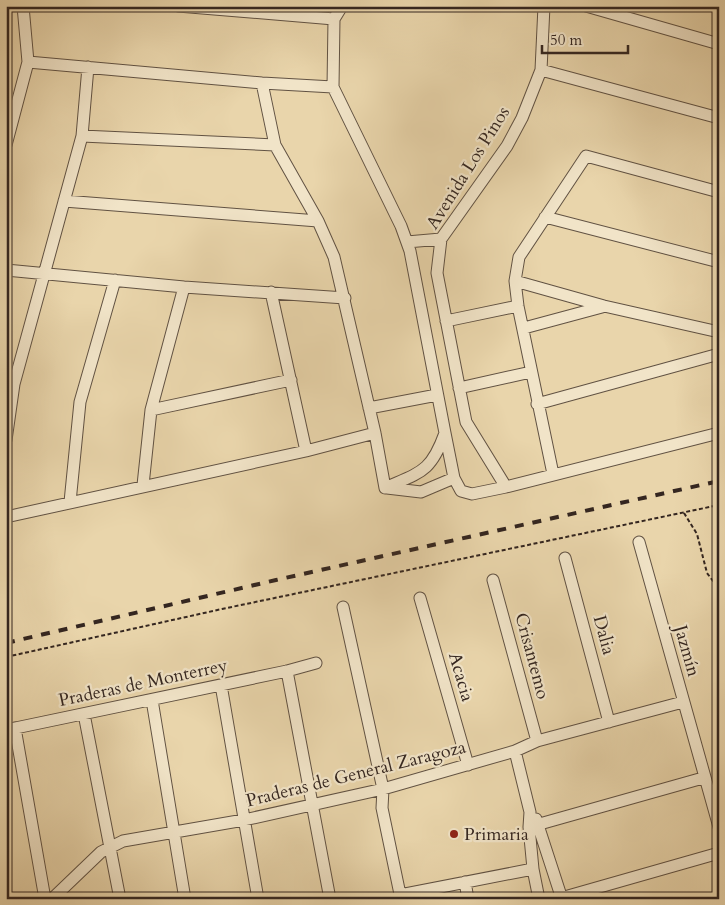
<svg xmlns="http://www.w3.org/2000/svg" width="725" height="905" font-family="Cardo,serif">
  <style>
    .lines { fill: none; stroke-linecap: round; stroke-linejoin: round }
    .minor-casing { stroke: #615243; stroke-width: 13 }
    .path { stroke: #342620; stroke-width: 2; stroke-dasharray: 4 2.5; stroke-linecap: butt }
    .minor { stroke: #f1e4c8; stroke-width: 11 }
    .rail { stroke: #342620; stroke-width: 4; stroke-dasharray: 9 9; stroke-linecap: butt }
    .poi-dot { fill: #8f2418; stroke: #f1e4c8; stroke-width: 2 }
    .labels { text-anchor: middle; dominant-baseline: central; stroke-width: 4.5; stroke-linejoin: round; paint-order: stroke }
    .street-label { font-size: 18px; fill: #342620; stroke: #f1e4c8 }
    .poi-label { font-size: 18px; fill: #342620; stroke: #f1e4c8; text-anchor: start }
  </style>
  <rect width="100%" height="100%" fill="#e9d5ab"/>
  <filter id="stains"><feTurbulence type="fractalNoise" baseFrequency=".004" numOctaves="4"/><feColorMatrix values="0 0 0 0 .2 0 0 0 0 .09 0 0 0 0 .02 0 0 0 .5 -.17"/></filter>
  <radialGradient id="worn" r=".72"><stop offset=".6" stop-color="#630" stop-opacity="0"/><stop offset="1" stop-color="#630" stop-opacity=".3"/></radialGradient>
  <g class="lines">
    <!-- minor casing -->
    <g class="minor-casing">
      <path id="minor" d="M 178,6 L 334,19
        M 342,6 L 334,19 L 333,87 L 401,226 L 410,251 L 445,433 L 454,478 L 461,491 L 472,494 L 506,487 L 719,433
        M 586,6 L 719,44
        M 28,62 L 262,83 L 333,87
        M 541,70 L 719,118
        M 262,83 L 275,145 L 318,221 L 334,257 L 375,433 L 385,488
        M 82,136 L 275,145
        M 6,145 L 28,62 L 23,6
        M 64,201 L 318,221
        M 545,217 L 719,262
        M 407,242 L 441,239
        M 6,270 L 184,287 L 345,298
        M 515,281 L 604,306 L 719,332
        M 271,292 L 306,451
        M 446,321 L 518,306
        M 524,328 L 602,307
        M 459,388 L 531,372
        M 537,404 L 719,354
        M 369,408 L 437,395
        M 151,410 L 291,380
        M 6,440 L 14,384 L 82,136 L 88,67
        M 553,474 L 518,306 L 515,281 L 519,257 L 586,156 L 719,192
        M 143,485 L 151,410 L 184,287
        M 506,487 L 466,422 L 437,273 L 441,239 L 507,146 L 522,118 L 541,70 L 544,6
        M 385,488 C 421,472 431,472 445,433
        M 387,488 L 421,492 L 454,478
        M 70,502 L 80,402 L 115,280
        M 6,517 L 306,451 L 375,433
        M 639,542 L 719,827
        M 565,558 L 609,722
        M 493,580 L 537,741
        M 420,598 L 468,765
        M 343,607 L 383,789 L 382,808 L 401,899
        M 287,671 L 330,899
        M 221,685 L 258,899
        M 152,700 L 185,899
        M 84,714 L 120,899
        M 15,728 L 45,899
        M 6,730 L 287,671 L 316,663
        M 515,751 L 530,812 L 529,827 L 533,869 L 539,899
        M 536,819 L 562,899
        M 529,827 L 703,778
        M 465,882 L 468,899
        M 400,895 L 533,869
        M 561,898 L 719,853
        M 52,899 L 101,852 L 123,841 L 244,820 L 383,789 L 515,751 L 537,741 L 683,702"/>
    </g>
    <!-- path -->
    <path class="path" d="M 684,513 L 697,534 L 707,573 L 719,589
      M 6,657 L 222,609 L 719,505"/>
    <!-- minor -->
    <use href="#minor" class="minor"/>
    <!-- rail -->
    <path class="rail" d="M 6,643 L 276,580 L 719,481"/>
  </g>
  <!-- markers -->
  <circle class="poi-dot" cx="454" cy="834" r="5"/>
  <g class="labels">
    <!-- street labels -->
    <g class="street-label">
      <text transform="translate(468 168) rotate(-58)">Avenida Los Pinos</text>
      <text transform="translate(604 635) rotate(75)">Dalia</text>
      <text transform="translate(687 651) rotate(74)">Jazmín</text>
      <text transform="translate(532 656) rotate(75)">Crisantemo</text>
      <text transform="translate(461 677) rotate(74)">Acacia</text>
      <text transform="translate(143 683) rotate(-12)">Praderas de Monterrey</text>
      <text transform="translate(356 774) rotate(-14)">Praderas de General Zaragoza</text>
    </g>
    <!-- poi labels -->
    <g class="poi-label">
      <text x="464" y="834">Primaria</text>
    </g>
  </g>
  <!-- margin -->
  <rect width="725" height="905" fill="none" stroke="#e9d5ab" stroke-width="25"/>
  <rect x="8" y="8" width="710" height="890" fill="none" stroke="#342620" stroke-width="2.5"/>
  <rect x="12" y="12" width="700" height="880" fill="none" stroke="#342620"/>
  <!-- scale -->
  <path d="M542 45v8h86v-8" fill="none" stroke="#342620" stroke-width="2.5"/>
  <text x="550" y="45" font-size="15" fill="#342620" stroke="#f1e4c8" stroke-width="4" paint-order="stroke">50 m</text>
  <rect width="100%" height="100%" filter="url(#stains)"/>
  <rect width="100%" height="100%" fill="url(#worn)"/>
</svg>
